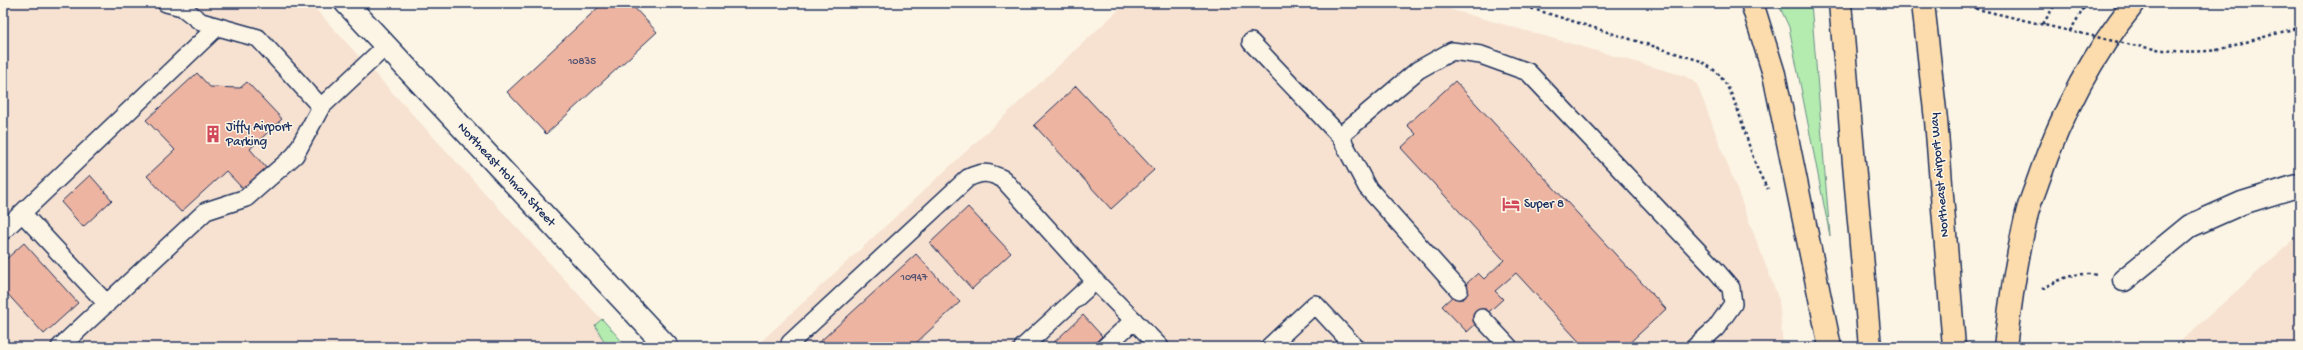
<svg xmlns="http://www.w3.org/2000/svg" width="2303" height="350" font-family="'Gochi Hand',sans-serif">
  <style>
    .built { fill: #f7e2d1 }
    .green { fill: #b4ecaf; stroke: #688e86 }
    .building { fill: #ecb4a1; stroke: #1b2f5e }
    .lines { fill: none; stroke-linecap: round; stroke-linejoin: round }
    .lane-casing { stroke: #1b2f5e; stroke-width: 20 }
    .street-casing { stroke: #1b2f5e; stroke-width: 25 }
    .secondary-casing { stroke: #1b2f5e; stroke-width: 25 }
    .primary-casing { stroke: #1b2f5e; stroke-width: 25 }
    .highway-casing { stroke: #1b2f5e; stroke-width: 25 }
    .path { stroke: #1b2f5e; stroke-width: 2.5; stroke-dasharray: 3 3; stroke-linecap: butt }
    .lane { stroke: #fcf5e5; stroke-width: 17 }
    .street { stroke: #fcf5e5; stroke-width: 22 }
    .secondary { stroke: #fcf5e5; stroke-width: 22 }
    .primary { stroke: #fcdcac; stroke-width: 22 }
    .highway { stroke: #fcdcac; stroke-width: 22 }
    .path-bridge { stroke: #1b2f5e; stroke-width: 2.5; stroke-dasharray: 3 3; stroke-linecap: butt }
    .labels { text-anchor: middle; dominant-baseline: central; stroke-width: 3; stroke-linejoin: round; paint-order: stroke }
    .number-label { font-size: 11px; fill: #4f506f }
    .poi-label { font-size: 13px; fill: #1b2f5e; stroke: #fcf5e5; text-anchor: start }
    .street-label { font-size: 13px; fill: #1b2f5e; stroke: #fcf5e5 }
  </style>
  <rect width="100%" height="100%" fill="#fcf5e5"/>
  <filter id="ink" filterUnits="userSpaceOnUse"><feTurbulence type="fractalNoise" baseFrequency=".025" numOctaves="2"/><feDisplacementMap in="SourceGraphic" scale="8" xChannelSelector="R" yChannelSelector="G"/><feConvolveMatrix kernelMatrix="1 2 1 2 8 2 1 2 1" color-interpolation-filters="sRGB"/></filter>
  <g filter="url(#ink)">
    <!-- built -->
    <path class="built" d="M 3,3 L 310,3 L 627,347 L 3,347 Z
      M 1126,3 L 1428,3 L 1685,76 L 1697,84 L 1779,300 L 1783,347 L 755,347 Z
      M 2300,234 L 2300,347 L 2174,347 Z"/>
    <!-- green -->
    <path class="green" d="M 1778,3 L 1811,3 L 1830,236 L 1789,27 Z
      M 602,319 L 627,347 L 607,347 L 595,325 Z"/>
    <!-- building -->
    <path class="building" d="M 603,3 L 630,3 L 657,32 L 546,134 L 507,92 Z
      M 197,73 L 210,87 L 240,88 L 247,82 L 282,119 L 250,149 L 267,169 L 244,190 L 226,171 L 181,212 L 147,176 L 175,150 L 146,120 Z
      M 1455,81 L 1666,309 L 1625,347 L 1584,347 L 1516,273 L 1495,291 L 1503,299 L 1467,332 L 1442,306 L 1478,273 L 1484,279 L 1504,260 L 1401,148 L 1416,134 L 1407,125 Z
      M 1076,86 L 1154,170 L 1111,209 L 1034,125 Z
      M 90,175 L 112,200 L 83,227 L 61,202 Z
      M 968,207 L 1011,253 L 972,289 L 930,243 Z
      M 24,243 L 78,303 L 44,334 L 3,289 L 3,262 Z
      M 916,254 L 960,302 L 916,343 L 919,347 L 814,347 Z
      M 1083,315 L 1102,336 L 1091,347 L 1049,347 Z"/>
    <g class="lines">
      <!-- lane casing -->
      <g class="lane-casing">
        <path id="lane" d="M 166,3 L 182,7 L 201,22 L 258,38 L 321,107 L 386,46
          M 1251,42 L 1340,136 L 1367,187 L 1459,290
          M 1340,136 L 1418,70 L 1452,51 L 1481,55 L 1528,72 L 1713,267 L 1731,288 L 1733,304 L 1716,328 L 1695,347
          M 22,213 L 107,304
          M 3,231 L 217,27
          M 1482,318 L 1509,347
          M 60,347 L 206,211 L 246,198 L 295,155 L 321,107
          M 794,347 L 790,343 L 968,178 C 982,171 989,172 1003,179 L 1095,281
          M 1023,347 L 1095,281 L 1160,347
          M 1105,347 L 1134,320
          M 1269,347 L 1315,304 L 1355,347"/>
      </g>
      <!-- street casing -->
      <g class="street-casing">
        <path id="street" d="M 2124,280 L 2190,226 L 2242,203 L 2300,185"/>
      </g>
      <!-- secondary casing -->
      <g class="secondary-casing">
        <path id="secondary" d="M 346,3 L 667,347"/>
      </g>
      <!-- primary casing -->
      <g class="primary-casing">
        <path id="primary" d="M 1840,3 L 1870,347
          M 1923,3 L 1936,120 L 1954,347"/>
      </g>
      <!-- highway casing -->
      <g class="highway-casing">
        <path id="highway" d="M 1752,3 L 1774,74 L 1830,347
          M 2005,347 C 2010,304 2016,261 2026,218 C 2028,206 2034,193 2038,181 C 2060,117 2091,56 2134,3"/>
      </g>
      <!-- path -->
      <path class="path" d="M 1514,3 L 1701,61 C 1707,66 1716,70 1720,76 C 1744,106 1746,156 1768,189
        M 1952,3 L 2078,33
        M 2043,24 L 2056,3
        M 2070,31 L 2087,3
        M 2217,50 L 2300,27
        M 2042,289 C 2061,279 2075,271 2097,275"/>
      <!-- lane -->
      <use href="#lane" class="lane"/>
      <!-- street -->
      <use href="#street" class="street"/>
      <!-- secondary -->
      <use href="#secondary" class="secondary"/>
      <!-- primary -->
      <use href="#primary" class="primary"/>
      <!-- highway -->
      <use href="#highway" class="highway"/>
      <!-- path-bridge -->
      <path class="path-bridge" d="M 2080,33 C 2126,44 2170,56 2217,50"/>
    </g>
  </g>
  <!-- icons -->
  <defs>
    <g id="building-bare" transform="scale(1.38)"><path d="M-4-6H4V6H1V3H-1V6H-4ZM-2.5-4.3h1.7v1.8h-1.7ZM.8-4.3h1.7v1.8H.8ZM-2.5-1h1.7V.8h-1.7ZM.8-1h1.7V.8H.8Z" fill="#d1495b" stroke="#fcf5e5" stroke-width="2.5" paint-order="stroke"/></g>
    <g id="hotel-bare" transform="scale(1.38)"><path d="M-6-4.5h1.5V1H6V5H4.5V3h-9V5H-6ZM-4 0a1.8 1.8 0 1 1 3.6 0ZM.5 0V-2.5h3Q6-2.5 6 0Z" fill="#d1495b" stroke="#fcf5e5" stroke-width="2.5" paint-order="stroke"/></g>
  </defs>
  <g fill-rule="evenodd">
    <use href="#building-bare" x="213" y="134"/>
    <use href="#hotel-bare" x="1511" y="204"/>
  </g>
  <g class="labels">
    <!-- number labels -->
    <g class="number-label">
      <text x="582" y="62">10835</text>
      <text x="914" y="278">10947</text>
    </g>
    <!-- poi labels -->
    <g class="poi-label">
      <text x="226" y="127">Jiffy Airport<tspan x="226" dy="15">Parking</tspan></text>
      <text x="1524" y="204">Super 8</text>
    </g>
    <!-- street labels -->
    <g class="street-label">
      <text transform="translate(506 175) rotate(47)">Northeast Holman Street</text>
      <text transform="translate(1940 175) rotate(-95)">Northeast Airport Way</text>
    </g>
  </g>
  <!-- margin -->
  <rect width="2303" height="350" fill="none" stroke="#fcf5e5" stroke-width="16"/>
  <rect x="8" y="8" width="2287" height="334" fill="none" stroke="#1b2f5e" stroke-width="1.5" filter="url(#ink)"/>
</svg>
